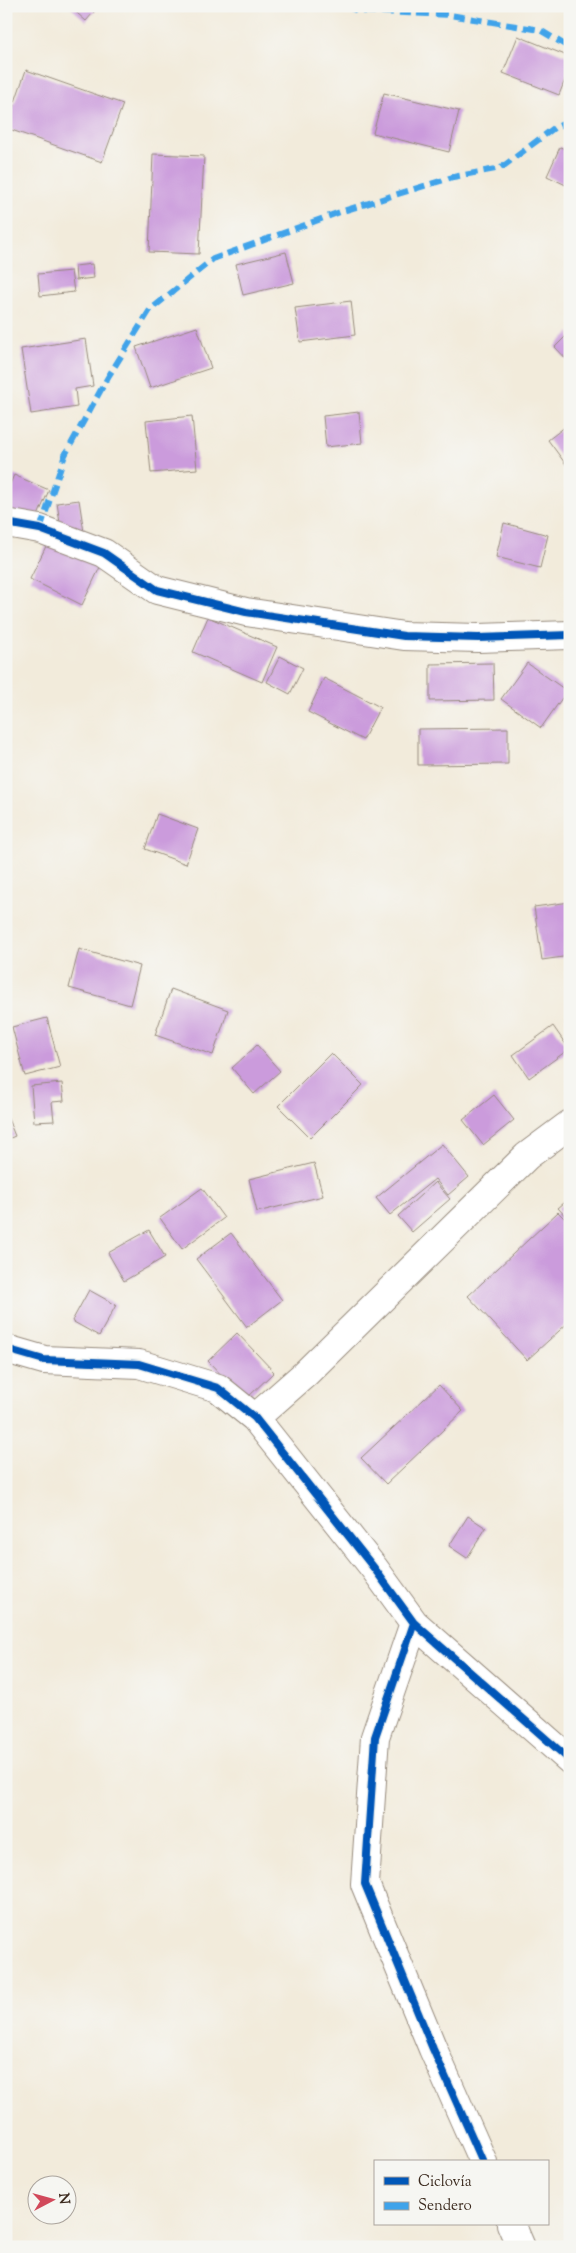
<svg xmlns="http://www.w3.org/2000/svg" width="576" height="2253" font-family="'Sorts Mill Goudy',serif">
  <style>
    .building { fill: #cb9bdc }
    .lines { fill: none; stroke-linecap: round; stroke-linejoin: round }
    .minor-casing { stroke: #968a7c; stroke-width: 30 }
    .minor { stroke: #fff; stroke-width: 28 }
    .quiet { stroke: #3fa3ea; stroke-width: 6; stroke-dasharray: 12 6; stroke-linecap: butt }
    .cycleway-casing { stroke: #f6f6f2; stroke-width: 11 }
    .cycleway { stroke: #0057b8; stroke-width: 8 }
  </style>
  <rect width="100%" height="100%" fill="#f6f6f2"/>
  <filter id="ink" filterUnits="userSpaceOnUse"><feTurbulence type="fractalNoise" baseFrequency=".02" numOctaves="2"/><feDisplacementMap in="SourceGraphic" scale="10" xChannelSelector="R" yChannelSelector="G"/><feConvolveMatrix kernelMatrix="1 2 1 2 8 2 1 2 1" color-interpolation-filters="sRGB"/></filter>
  <filter id="wash" filterUnits="userSpaceOnUse"><feTurbulence type="fractalNoise" baseFrequency=".0096" numOctaves="4" result="noise"/><feDisplacementMap in="SourceGraphic" scale="20" xChannelSelector="R" yChannelSelector="G"/><feGaussianBlur stdDeviation="1.12" result="paint"/><feColorMatrix in="noise" values="0 0 0 0 0 0 0 0 0 0 0 0 0 0 0 0 0 1.4 0 .05"/><feComposite in="paint" operator="in"/></filter>
  <g filter="url(#wash)">
    <rect width="100%" height="100%" fill="#f2ebdb"/>
    <g id="blocks">
      <!-- building -->
      <path class="building" d="M 69,6 L 99,6 L 86,21 Z
        M 518,36 L 570,57 L 570,67 L 559,95 L 503,73 Z
        M 26,70 L 123,104 L 102,162 L 6,128 Z
        M 384,93 L 459,111 L 449,152 L 373,133 Z
        M 560,147 L 570,151 L 570,187 L 547,176 Z
        M 153,154 L 204,156 L 199,254 L 149,252 Z
        M 286,252 L 294,283 L 243,295 L 236,264 Z
        M 92,264 L 94,278 L 76,280 L 75,266 Z
        M 71,271 L 74,292 L 40,296 L 38,274 Z
        M 351,301 L 355,335 L 300,342 L 295,308 Z
        M 197,327 L 211,368 L 150,388 L 136,347 Z
        M 570,332 L 570,363 L 555,347 Z
        M 86,339 L 93,386 L 75,389 L 77,407 L 31,414 L 21,349 Z
        M 359,412 L 362,443 L 326,447 L 323,416 Z
        M 192,416 L 197,469 L 151,473 L 146,421 Z
        M 570,423 L 570,470 L 548,440 Z
        M 14,475 L 49,490 L 34,525 L 6,512 L 6,493 Z
        M 79,500 L 84,532 L 62,536 L 57,503 Z
        M 504,523 L 548,535 L 540,568 L 496,557 Z
        M 49,540 L 101,565 L 82,605 L 30,579 Z
        M 208,617 L 277,647 L 262,682 L 193,652 Z
        M 280,656 L 303,668 L 290,694 L 267,682 Z
        M 493,663 L 494,700 L 430,701 L 430,664 Z
        M 527,663 L 567,691 L 541,728 L 501,699 Z
        M 324,678 L 380,707 L 363,740 L 308,712 Z
        M 508,728 L 508,764 L 418,765 L 418,729 Z
        M 157,814 L 198,829 L 186,864 L 145,849 Z
        M 566,834 L 570,834 L 570,858 L 569,858 Z
        M 570,902 L 570,956 L 542,960 L 534,907 Z
        M 79,949 L 140,966 L 130,1005 L 69,988 Z
        M 171,989 L 228,1010 L 213,1055 L 155,1035 Z
        M 47,1018 L 60,1067 L 25,1076 L 12,1027 Z
        M 553,1026 L 569,1049 L 529,1078 L 513,1055 Z
        M 257,1045 L 280,1071 L 254,1094 L 232,1068 Z
        M 331,1053 L 363,1085 L 310,1138 L 278,1106 Z
        M 62,1083 L 64,1101 L 52,1102 L 54,1121 L 34,1122 L 31,1086 Z
        M 494,1095 L 514,1120 L 483,1145 L 463,1120 Z
        M 6,1114 L 15,1136 L 6,1140 Z
        M 442,1144 L 469,1177 L 448,1195 L 435,1179 L 390,1215 L 376,1198 Z
        M 314,1163 L 323,1196 L 257,1212 L 249,1179 Z
        M 435,1182 L 450,1199 L 412,1232 L 398,1216 Z
        M 202,1188 L 224,1218 L 182,1249 L 160,1218 Z
        M 570,1198 L 570,1221 L 558,1208 Z
        M 558,1212 L 570,1224 L 570,1321 L 527,1360 L 468,1296 Z
        M 149,1230 L 165,1257 L 124,1281 L 108,1253 Z
        M 231,1233 L 282,1300 L 247,1327 L 196,1259 Z
        M 89,1290 L 116,1305 L 99,1336 L 72,1321 Z
        M 237,1333 L 274,1372 L 245,1400 L 208,1361 Z
        M 439,1385 L 463,1411 L 386,1484 L 361,1458 Z
        M 468,1516 L 486,1528 L 467,1558 L 449,1546 Z"/>
    </g>
  </g>
  <g filter="url(#ink)">
    <use href="#blocks" fill-opacity="0" stroke="#968a7c" stroke-width="1"/>
    <g class="lines">
      <!-- minor casing -->
      <g class="minor-casing">
        <path id="minor" d="M 6,523 L 40,529 L 104,553 L 157,590 L 246,612 L 404,636 L 478,638 L 570,635
          M 6,1349 L 44,1360 L 139,1364 L 218,1388 L 255,1418 L 374,1568 L 414,1623 L 570,1760
          M 255,1418 L 305,1374 L 527,1156 L 570,1124
          M 414,1623 L 375,1737 L 365,1884 L 433,2049 L 483,2162
          M 511,2224 L 521,2247"/>
      </g>
      <!-- minor -->
      <use href="#minor" class="minor"/>
      <!-- quiet -->
      <path class="quiet" d="M 346,6 L 358,11 L 450,15 L 540,30 L 570,48
        M 40,529 L 65,455 L 108,377 L 150,310 L 213,259 L 340,212 L 453,177 L 501,168 L 554,128 L 570,121"/>
      <!-- cycleway casing -->
      <g class="cycleway-casing">
        <path id="cycleway" d="M 6,523 L 40,529 L 104,553 L 157,590 L 246,612 L 404,636 L 478,638 L 570,635
          M 6,1349 L 44,1360 L 139,1364 L 218,1388 L 255,1418 L 374,1568 L 414,1623 L 570,1760
          M 414,1623 L 375,1737 L 365,1884 L 433,2049 L 483,2162"/>
      </g>
      <!-- cycleway -->
      <use href="#cycleway" class="cycleway"/>
    </g>
  </g>
  <!-- margin -->
  <rect width="576" height="2253" fill="none" stroke="#f6f6f2" stroke-width="25"/>
  <!-- legend -->
  <rect x="374" y="2160" width="175" height="65" fill="#f6f6f2" stroke="#aba49d"/>
  <rect x="384" y="2177" width="25" height="8" fill="#0057b8" stroke="#aba49d"/>
  <text x="418" y="2186" font-size="15" fill="#3b2a1e">Ciclovía</text>
  <rect x="384" y="2202" width="25" height="8" fill="#3fa3ea" stroke="#aba49d"/>
  <text x="418" y="2210" font-size="15" fill="#3b2a1e">Sendero</text>
  <!-- north arrow -->
  <g transform="translate(52 2200) rotate(84)"><circle r="24" fill="#f6f6f2" stroke="#aba49d"/>
  <path d="M0-4L9 19L0 12L-9 19Z" fill="#d1495b"/>
  <text y="-8" font-size="14" font-weight="bold" text-anchor="middle" fill="#3b2a1e">N</text>
  </g>
</svg>
